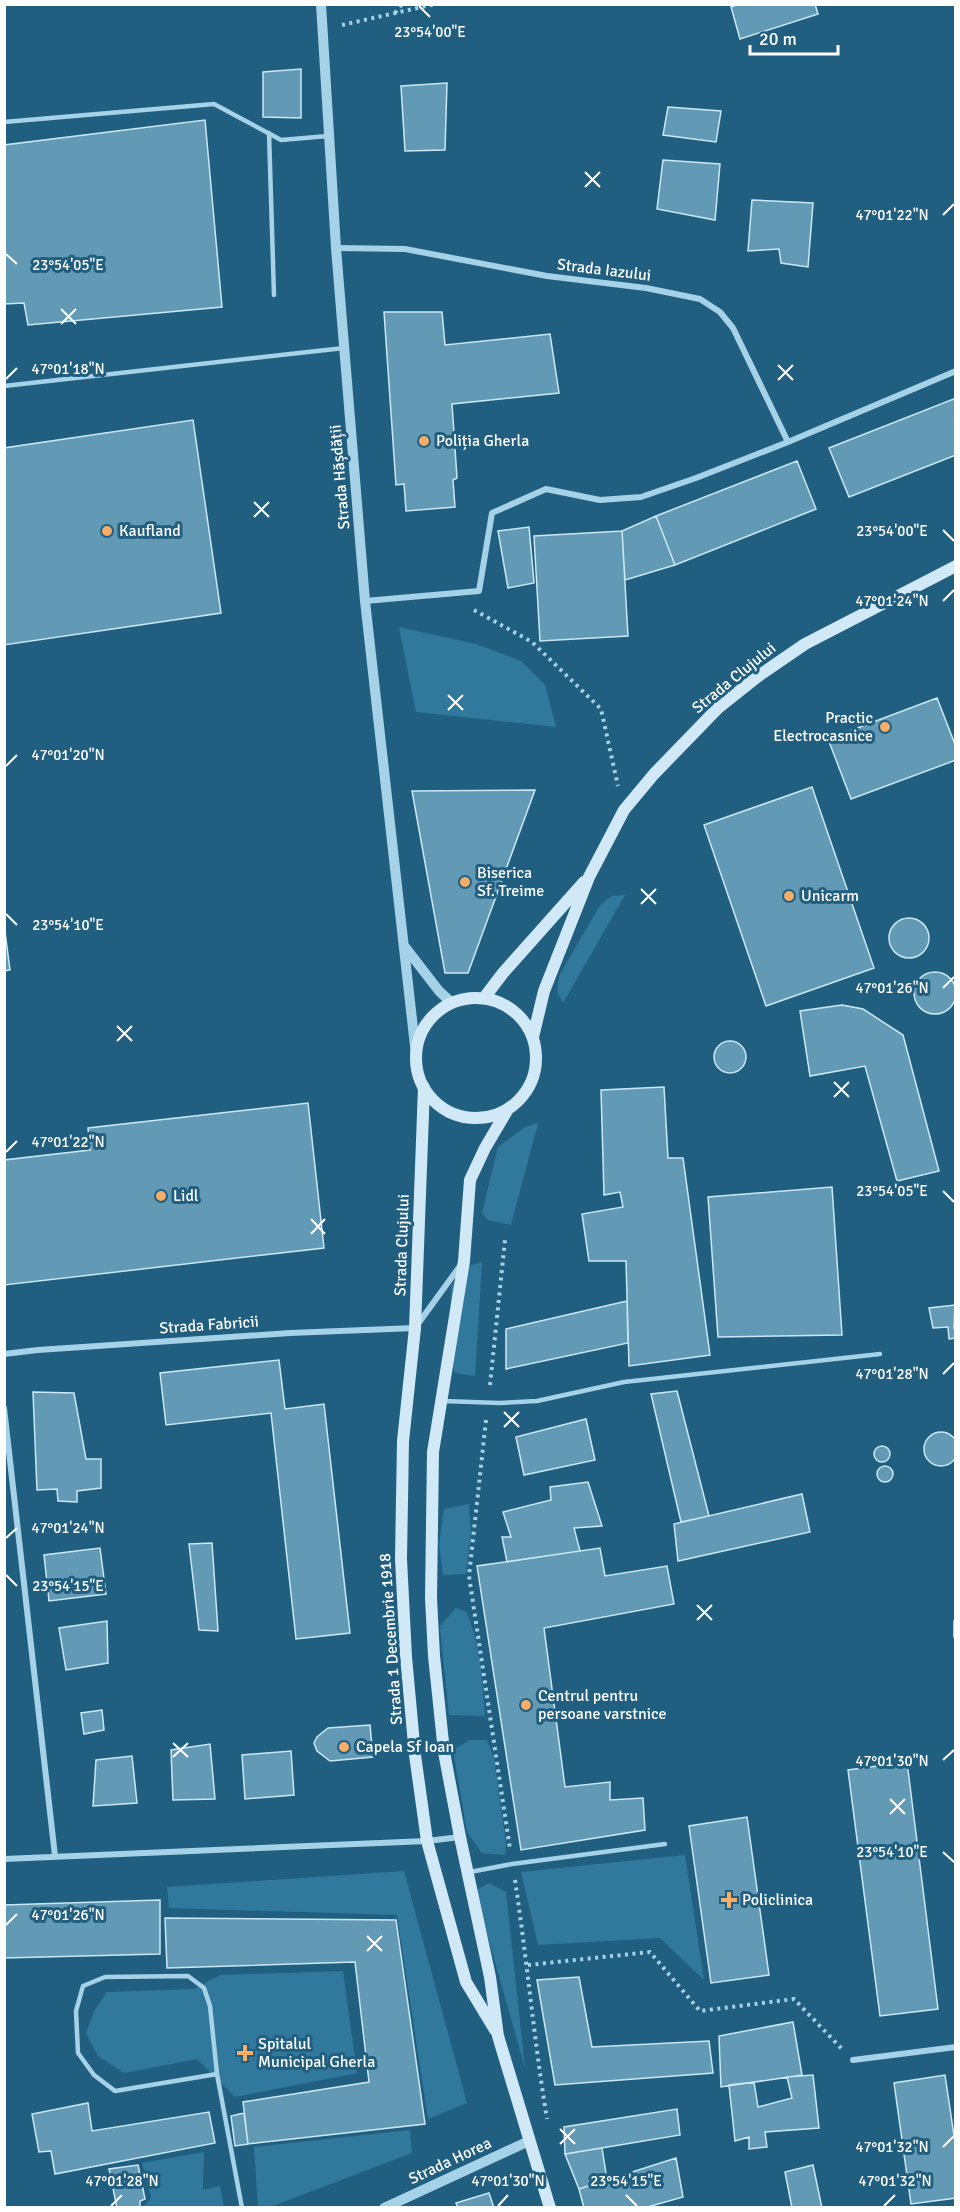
<svg xmlns="http://www.w3.org/2000/svg" width="960" height="2212" font-family="Signika,sans-serif">
  <style>
    .green { fill: #30799d }
    .building { fill: #6299b5; stroke: #cae8f6; stroke-width: 1.5 }
    .lines { fill: none; stroke-linecap: round; stroke-linejoin: round }
    .path { stroke: #a6d2e8; stroke-width: 4; stroke-dasharray: 3 4.5; stroke-linecap: butt }
    .service { stroke: #a6d2e8; stroke-width: 4.5 }
    .minor { stroke: #a6d2e8; stroke-width: 6 }
    .tertiary { stroke: #a6d2e8; stroke-width: 10 }
    .secondary { stroke: #d1e9f6; stroke-width: 12 }
    .ticks { fill: none; stroke: #fff; stroke-width: 2 }
    .poi-dot { fill: #f5ad67; stroke: #215f80; stroke-width: 2 }
    .labels { text-anchor: middle; dominant-baseline: central; stroke-width: 6; stroke-linejoin: round; paint-order: stroke }
    .street-label { font-size: 16px; fill: #fff; stroke: #215f80 }
    .poi-label { font-size: 16px; fill: #fff; stroke: #215f80; text-anchor: start }
    .ticks-label { font-size: 15px; text-anchor: middle; fill: #fff; stroke: #215f80; stroke-width: 6; stroke-linejoin: round; paint-order: stroke }
  </style>
  <rect width="100%" height="100%" fill="#215f80"/>
  <!-- green -->
  <path class="green" d="M 399,627 L 476,644 L 521,661 L 545,685 L 556,727 L 416,712 Z
    M 625,895 L 563,1003 L 557,991 L 559,976 L 600,905 L 612,896 Z
    M 538,1123 L 511,1225 L 488,1220 L 482,1213 L 498,1147 L 525,1127 Z
    M 482,1262 L 475,1376 L 455,1373 L 450,1359 L 451,1286 L 465,1267 Z
    M 469,1504 L 471,1535 L 466,1574 L 443,1575 L 439,1545 L 444,1509 Z
    M 456,1608 L 466,1612 C 481,1644 482,1681 485,1716 L 449,1715 L 440,1626 Z
    M 470,1740 L 487,1740 L 494,1758 L 506,1843 L 505,1855 L 482,1853 L 467,1832 L 453,1750 Z
    M 685,1855 L 704,1980 L 660,1938 L 538,1945 L 521,1872 Z
    M 404,1871 L 467,2103 L 428,2119 L 397,1915 L 169,1908 L 167,1887 Z
    M 489,1883 L 506,1892 L 525,2068 L 475,1891 Z
    M 343,1971 L 357,2073 L 235,2097 L 197,2059 L 124,2073 L 98,2056 L 86,2033 L 95,2010 L 107,1992 L 194,1989 L 220,1975 Z
    M 410,2130 L 412,2153 L 270,2207 L 258,2207 L 254,2147 Z
    M 204,2152 L 203,2190 L 220,2186 L 224,2207 L 143,2207 L 151,2198 L 142,2163 Z"/>
  <!-- building -->
  <path class="building" d="M 739,4 L 815,4 L 818,14 L 740,39 L 731,7 Z
    M 301,69 L 301,118 L 263,117 L 263,72 Z
    M 447,83 L 445,150 L 405,151 L 401,86 Z
    M 668,107 L 721,111 L 716,142 L 663,135 Z
    M 205,120 L 222,307 L 28,325 L 24,303 L 4,304 L 4,145 Z
    M 663,160 L 720,164 L 715,220 L 657,209 Z
    M 752,200 L 813,203 L 808,267 L 781,263 L 779,249 L 748,251 Z
    M 384,312 L 442,312 L 445,345 L 550,334 L 559,393 L 452,404 L 457,478 L 453,480 L 455,507 L 406,511 L 404,484 L 396,485 Z
    M 956,398 L 956,455 L 849,497 L 829,448 Z
    M 193,420 L 221,613 L 4,645 L 4,448 Z
    M 797,461 L 816,509 L 675,565 L 656,516 Z
    M 656,516 L 675,565 L 625,580 L 622,531 Z
    M 529,527 L 534,583 L 508,588 L 498,531 Z
    M 622,531 L 628,636 L 540,641 L 534,536 Z
    M 937,698 L 956,747 L 956,760 L 851,799 L 828,739 Z
    M 812,787 L 874,968 L 766,1006 L 704,825 Z
    M 535,790 L 468,973 L 445,973 L 412,791 Z
    M889 938a20 20 0 1 1 40 0a20 20 0 1 1-40 0Z
    M 4,924 L 10,970 L 4,971 Z
    M914 993a21 21 0 1 1 42 0a21 21 0 1 1-42 0Z
    M 842,1005 L 863,1009 L 903,1035 L 939,1171 L 897,1181 L 865,1066 L 810,1076 L 800,1011 Z
    M714 1057a16 16 0 1 1 32 0a16 16 0 1 1-32 0Z
    M 664,1087 L 668,1158 L 683,1158 L 710,1355 L 629,1366 L 626,1261 L 589,1261 L 582,1214 L 623,1207 L 620,1192 L 604,1195 L 601,1090 Z
    M 308,1103 L 324,1248 L 4,1285 L 4,1160 L 90,1150 L 88,1128 Z
    M 832,1187 L 842,1335 L 718,1337 L 708,1197 Z
    M 627,1301 L 628,1343 L 506,1369 L 506,1329 Z
    M 955,1305 L 954,1328 L 956,1327 L 956,1338 L 949,1339 L 948,1327 L 933,1328 L 929,1308 Z
    M 279,1360 L 285,1409 L 324,1404 L 350,1633 L 296,1639 L 271,1413 L 166,1425 L 160,1373 Z
    M 677,1391 L 709,1516 L 681,1522 L 651,1394 Z
    M 33,1392 L 74,1393 L 86,1459 L 101,1459 L 101,1488 L 77,1491 L 77,1502 L 58,1501 L 57,1489 L 37,1490 Z
    M 586,1419 L 595,1460 L 524,1475 L 516,1437 Z
    M924 1449a17 17 0 1 1 34 0a17 17 0 1 1-34 0Z
    M874 1454a8 8 0 1 1 16 0a8 8 0 1 1-16 0Z
    M877 1474a8 8 0 1 1 16 0a8 8 0 1 1-16 0Z
    M 588,1482 L 602,1526 L 574,1528 L 580,1551 L 507,1562 L 502,1537 L 511,1537 L 503,1512 L 551,1500 L 550,1487 Z
    M 802,1494 L 810,1532 L 678,1561 L 674,1524 Z
    M 212,1543 L 218,1631 L 199,1630 L 189,1544 Z
    M 100,1548 L 106,1594 L 49,1601 L 44,1555 Z
    M 600,1548 L 605,1576 L 667,1566 L 674,1604 L 544,1628 L 565,1787 L 610,1782 L 610,1800 L 643,1798 L 645,1830 L 521,1850 L 477,1566 Z
    M 107,1621 L 108,1663 L 66,1670 L 59,1628 Z
    M 102,1710 L 104,1730 L 84,1734 L 81,1713 Z
    M 370,1725 L 373,1757 L 330,1761 L 317,1751 L 314,1743 L 317,1737 L 328,1728 Z
    M 210,1744 L 215,1799 L 173,1800 L 171,1750 Z
    M 291,1751 L 294,1795 L 245,1799 L 242,1755 Z
    M 132,1756 L 137,1803 L 93,1806 L 96,1760 Z
    M 907,1762 L 938,2009 L 880,2016 L 848,1770 Z
    M 747,1817 L 769,1975 L 711,1983 L 689,1826 Z
    M 160,1900 L 160,1954 L 4,1958 L 4,1905 Z
    M 165,1918 L 396,1920 L 425,2124 L 248,2144 L 243,2102 L 369,2082 L 355,1962 L 167,1968 Z
    M 579,1977 L 592,2047 L 709,2041 L 713,2073 L 555,2085 L 537,1980 Z
    M 793,2022 L 802,2075 L 721,2087 L 719,2036 Z
    M 813,2075 L 819,2128 L 765,2132 L 767,2147 L 749,2149 L 749,2137 L 735,2141 L 729,2085 L 754,2082 L 758,2107 L 792,2098 L 787,2077 Z
    M 945,2075 L 956,2149 L 956,2198 L 911,2204 L 894,2083 Z
    M 88,2103 L 92,2131 L 209,2112 L 215,2143 L 55,2174 L 51,2151 L 39,2152 L 32,2114 Z
    M 677,2109 L 680,2135 L 565,2154 L 564,2127 Z
    M 244,2113 L 248,2144 L 235,2146 L 231,2116 Z
    M 602,2148 L 607,2180 L 579,2189 L 565,2154 Z
    M 676,2158 L 683,2197 L 644,2208 L 584,2208 L 579,2189 Z
    M 138,2165 L 145,2199 L 140,2201 L 140,2208 L 117,2208 L 109,2169 Z
    M 813,2165 L 822,2208 L 792,2208 L 785,2172 Z
    M 489,2193 L 494,2208 L 458,2208 L 456,2203 Z"/>
  <g class="lines">
    <!-- path -->
    <path class="path" d="M 395,13 L 402,4
      M 342,25 L 435,4
      M 474,610 L 532,642 L 601,709 L 618,786
      M 490,1385 L 505,1240
      M 486,1420 L 469,1576 L 510,1849
      M 515,1880 C 527,1960 534,2040 547,2119
      M 528,1965 L 650,1952 L 700,2011 L 794,1999 L 842,2049"/>
    <!-- service -->
    <path class="service" d="M 4,122 L 214,104 L 281,140 L 328,136
      M 269,133 L 274,295
      M 4,386 L 344,348
      M 443,1401 L 500,1403 L 537,1401 L 624,1382 L 880,1354
      M 470,1872 L 512,1864 L 665,1844
      M 217,2074 L 115,2091 L 94,2075 L 78,2053 L 76,2011 L 83,1986 L 105,1977 L 188,1976 L 204,1988 L 210,2006 L 217,2074 L 242,2208"/>
    <!-- minor -->
    <path class="minor" d="M 336,248 L 405,249 L 547,276 L 646,288 L 700,299 L 720,312 L 733,328 L 788,442
      M 365,601 L 479,591 L 492,513 L 546,489 L 600,500 L 641,497 L 696,478 L 788,442 L 956,371
      M 4,1354 L 38,1350 L 290,1333 L 415,1328 L 460,1266
      M 4,1408 L 55,1856
      M 956,1622 L 956,1636
      M 4,1859 L 427,1841 L 460,1837
      M 853,2060 L 956,2047"/>
    <!-- tertiary -->
    <path class="tertiary" d="M 321,4 L 336,248 L 365,601 L 416,1055
      M 405,947 L 439,991 L 452,1003
      M 384,2208 L 529,2141"/>
    <!-- secondary -->
    <path class="secondary" d="M 484,998 L 503,973 L 584,882
      M416 1058a60 60 0 1 1 120 0a60 60 0 1 1-120 0Z
      M 533,1037 L 544,991 L 589,877 L 624,810 L 654,774 L 718,708 L 757,677 L 805,644 L 956,566
      M 424,1087 L 415,1328 L 403,1441 L 401,1559 L 406,1657 L 415,1755 L 427,1841 L 466,1982 L 495,2030
      M 508,1109 L 485,1148 L 470,1180 L 464,1261 L 433,1452 L 431,1598 L 434,1656 L 444,1752 L 460,1837 L 490,1977 L 498,2036 L 550,2208"/>
  </g>
  <!-- ticks -->
  <path class="ticks" d="M 419,6 L 430,17M 585,172 L 600,187M 585,187 L 600,172M 943,215 L 954,204M 6,254 L 17,264M 61,309 L 76,324M 61,324 L 76,309M 778,365 L 793,380M 6,379 L 17,368M 778,380 L 793,365M 254,502 L 269,517M 254,517 L 269,502M 943,530 L 954,541M 943,601 L 954,590M 448,695 L 463,710M 448,710 L 463,695M 6,766 L 17,755M 641,889 L 656,904M 641,904 L 656,889M 6,914 L 17,925M 943,988 L 954,977M 117,1026 L 132,1041M 117,1041 L 132,1026M 834,1082 L 849,1097M 834,1097 L 849,1082M 6,1152 L 17,1141M 943,1191 L 954,1202M 311,1219 L 325,1234M 311,1234 L 325,1219M 943,1374 L 954,1363M 504,1412 L 519,1427M 504,1427 L 519,1412M 6,1538 L 17,1528M 6,1575 L 17,1586M 697,1605 L 712,1620M 697,1620 L 712,1605M 173,1743 L 188,1757M 173,1757 L 188,1743M 943,1760 L 954,1750M 890,1799 L 905,1814M 890,1814 L 905,1799M 943,1852 L 954,1862M 6,1925 L 17,1914M 367,1936 L 382,1951M 367,1951 L 382,1936M 560,2129 L 575,2144M 560,2144 L 575,2129M 943,2147 L 954,2136M 626,2195 L 637,2206M 111,2206 L 122,2195M 498,2206 L 508,2195M 884,2206 L 895,2195"/>
  <!-- markers -->
  <g class="poi-dot">
    <circle cx="424" cy="441" r="6"/>
    <circle cx="107" cy="531" r="6"/>
    <circle cx="885" cy="727" r="6"/>
    <circle cx="465" cy="882" r="6"/>
    <circle cx="789" cy="896" r="6"/>
    <circle cx="161" cy="1196" r="6"/>
    <circle cx="526" cy="1705" r="6"/>
    <circle cx="344" cy="1747" r="6"/>
    <path d="M726 1891h6v6h6v6h-6v6h-6v-6h-6v-6h6z"/>
    <path d="M242 2044h6v6h6v6h-6v6h-6v-6h-6v-6h6z"/>
  </g>
  <g class="labels">
    <!-- street labels -->
    <g class="street-label">
      <text transform="translate(604 270) rotate(7)">Strada Iazului</text>
      <text transform="translate(340 477) rotate(-95)">Strada Hășdății</text>
      <text transform="translate(734 678) rotate(-39)">Strada Clujului</text>
      <text transform="translate(402 1245) rotate(-88)">Strada Clujului</text>
      <text transform="translate(209 1325) rotate(-4)">Strada Fabricii</text>
      <text transform="translate(391 1639) rotate(-94)">Strada 1 Decembrie 1918</text>
      <text transform="translate(450 2161) rotate(-25)">Strada Horea</text>
    </g>
    <!-- poi labels -->
    <g class="poi-label">
      <text x="436" y="441">Poliția Gherla</text>
      <text x="119" y="531">Kaufland</text>
      <text x="873" y="718" text-anchor="end">Practic<tspan x="873" dy="18">Electrocasnice</tspan></text>
      <text x="477" y="873">Biserica<tspan x="477" dy="18">Sf. Treime</tspan></text>
      <text x="801" y="896">Unicarm</text>
      <text x="173" y="1196">Lidl</text>
      <text x="538" y="1696">Centrul pentru<tspan x="538" dy="18">persoane varstnice</tspan></text>
      <text x="356" y="1747">Capela Sf Ioan</text>
      <text x="742" y="1900">Policlinica</text>
      <text x="258" y="2044">Spitalul<tspan x="258" dy="18">Municipal Gherla</tspan></text>
    </g>
  </g>
  <g class="ticks-label">
    <text x="430" y="37">23°54'00"E</text>
    <text x="892" y="220">47°01'22"N</text>
    <text x="68" y="270">23°54'05"E</text>
    <text x="68" y="374">47°01'18"N</text>
    <text x="892" y="536">23°54'00"E</text>
    <text x="892" y="606">47°01'24"N</text>
    <text x="68" y="760">47°01'20"N</text>
    <text x="68" y="930">23°54'10"E</text>
    <text x="892" y="993">47°01'26"N</text>
    <text x="68" y="1147">47°01'22"N</text>
    <text x="892" y="1196">23°54'05"E</text>
    <text x="892" y="1379">47°01'28"N</text>
    <text x="68" y="1533">47°01'24"N</text>
    <text x="68" y="1591">23°54'15"E</text>
    <text x="892" y="1766">47°01'30"N</text>
    <text x="892" y="1857">23°54'10"E</text>
    <text x="68" y="1920">47°01'26"N</text>
    <text x="892" y="2152">47°01'32"N</text>
    <text x="122" y="2186">47°01'28"N</text>
    <text x="508" y="2186">47°01'30"N</text>
    <text x="626" y="2186">23°54'15"E</text>
    <text x="895" y="2186">47°01'32"N</text>
  </g>
  <!-- border -->
  <rect width="960" height="2212" fill="none" stroke="#ffffff" stroke-width="12"/>
  <!-- scale -->
  <path d="M750 45v9h88v-9" fill="none" stroke="#ffffff" stroke-width="3"/>
  <text x="759" y="45" font-size="18" fill="#ffffff" stroke="#215f80" stroke-width="4.5" paint-order="stroke">20 m</text>
</svg>
